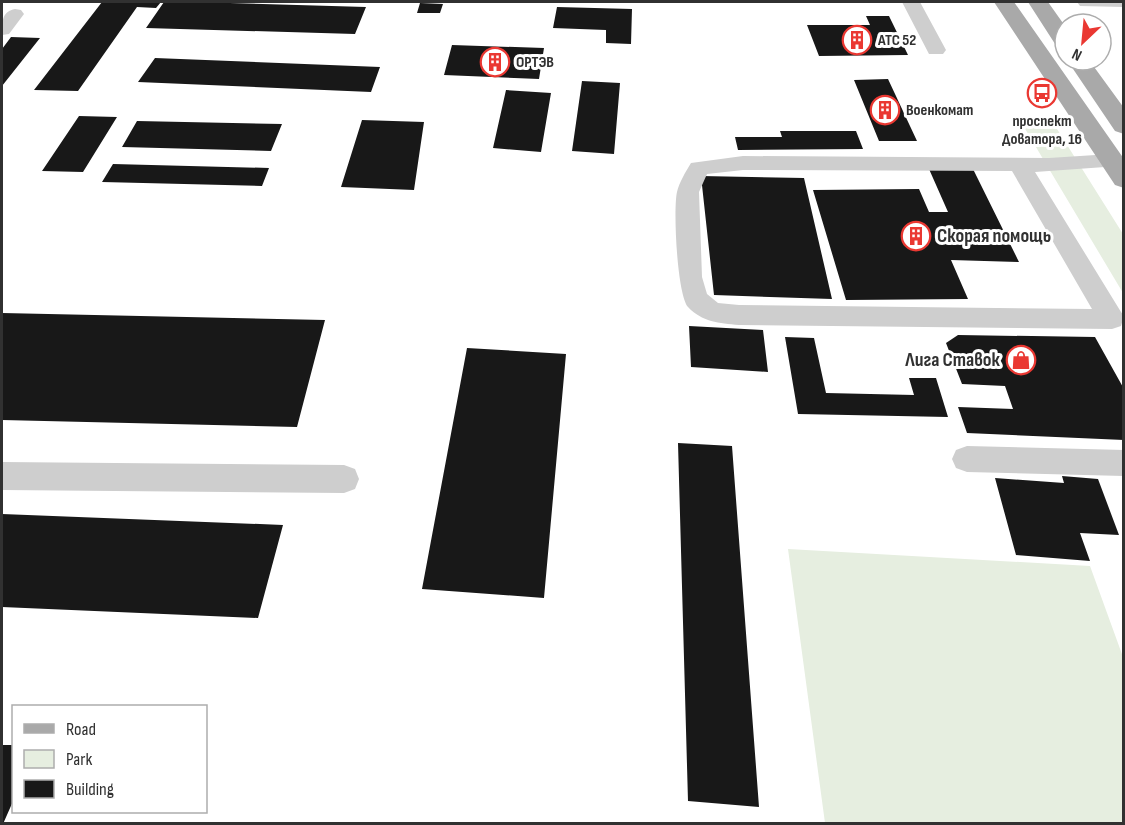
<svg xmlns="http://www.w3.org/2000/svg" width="1125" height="825" font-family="'Sofia Sans Condensed',sans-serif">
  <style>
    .green { fill: #e6eee0 }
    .building { fill: #181818 }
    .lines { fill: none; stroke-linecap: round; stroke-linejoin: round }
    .minor { fill: #cecece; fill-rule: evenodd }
    .major { fill: #a9a9a9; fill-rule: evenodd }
    .labels { text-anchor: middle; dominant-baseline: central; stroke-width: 6; stroke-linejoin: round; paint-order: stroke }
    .far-poi-label { font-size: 16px; font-weight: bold; fill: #313131; stroke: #fff; text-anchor: start }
    .poi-label { font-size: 20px; font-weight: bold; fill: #313131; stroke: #fff; text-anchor: start }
  </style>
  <rect width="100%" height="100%" fill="#fff"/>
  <!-- green -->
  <path class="green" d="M 1052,121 L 1123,234 L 1123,293 L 1021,122 Z
    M 788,549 L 1090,566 L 1123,657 L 1123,823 L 825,823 Z"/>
  <!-- building -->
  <path class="building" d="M 102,2 L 161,2 L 156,8 L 137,7 L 78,91 L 34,90 Z
    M 164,2 L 194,2 L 366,7 L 355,34 L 146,28 Z
    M 420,3 L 443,4 L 440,13 L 417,13 Z
    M 557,7 L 632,9 L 631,44 L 606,43 L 606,30 L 553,28 Z
    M 866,16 L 889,16 L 908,55 L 819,56 L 807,25 L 870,25 Z
    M 11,37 L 40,38 L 2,86 L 2,49 Z
    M 452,45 L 544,48 L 539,79 L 444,75 Z
    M 155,58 L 380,67 L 371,92 L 138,82 Z
    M 888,79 L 917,141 L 879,141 L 854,80 Z
    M 582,81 L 620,83 L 614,154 L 572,151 Z
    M 506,90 L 551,93 L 541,152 L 493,148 Z
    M 79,116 L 117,117 L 83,172 L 42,171 Z
    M 362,120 L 424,122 L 414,190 L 341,187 Z
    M 137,121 L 282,124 L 271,151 L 122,147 Z
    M 780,131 L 856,131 L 863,149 L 738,150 L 735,137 L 782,137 Z
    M 113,164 L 269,168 L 262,186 L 102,182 Z
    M 929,169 L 973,169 L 1019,262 L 951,260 L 968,299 L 846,300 L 813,190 L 919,189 L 929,212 L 948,212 Z
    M 701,176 L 804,178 L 832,299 L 714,295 Z
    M 2,313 L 325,320 L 297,427 L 2,420 Z
    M 689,326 L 763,330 L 768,372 L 691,367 Z
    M 958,335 L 1095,337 L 1124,389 L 1124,440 L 967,433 L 958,407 L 1013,409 L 1005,386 L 962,384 L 946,343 Z
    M 785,337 L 814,338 L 826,393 L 914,395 L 909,378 L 936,378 L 948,417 L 798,414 Z
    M 467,348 L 566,354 L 544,598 L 422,589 Z
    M 678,443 L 732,446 L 759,807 L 688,801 Z
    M 1062,476 L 1098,479 L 1119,535 L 1080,533 L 1090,561 L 1016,555 L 995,478 L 1064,483 Z
    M 2,514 L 283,525 L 258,618 L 2,607 Z
    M 2,745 L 14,745 L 14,799 L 3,824 L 2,824 Z"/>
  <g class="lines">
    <!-- minor -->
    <path class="minor" d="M 902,2 L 920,2 L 946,50 L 943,54 L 929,54 Z
      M 1077,2 L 1124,2 L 1124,7 L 1080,6 Z
      M 15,9 L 21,10 L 24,14 L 9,34 L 2,35 C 2,23 1,12 15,9 Z
      M 1111,154 L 1119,156 L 1122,161 L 1119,166 L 1035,172 L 1121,312 L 1124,316 L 1121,326 L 1112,329 L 739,325 C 719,323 702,322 688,307 C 677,294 673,209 677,192 C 679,183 686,171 691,163 L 743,156 L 1049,158 ZM 743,170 L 1012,171 L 1092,309 L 739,305 L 718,303 L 707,294 L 702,277 L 699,192 L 707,174 Z
      M 967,446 L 1124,450 L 1124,476 L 967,472 L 956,468 L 952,459 L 956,450 Z
      M 2,462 L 344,465 L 355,469 L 359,479 L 355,489 L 344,493 L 2,490 Z"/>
    <!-- major -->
    <path class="major" d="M 994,2 L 1014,2 L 1124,159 L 1124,188 L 1115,185 Z
      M 1028,2 L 1048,2 L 1065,26 L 1065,49 L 1057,47 Z
      M 1067,60 L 1089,60 L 1124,108 L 1124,134 L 1115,131 Z"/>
  </g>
  <!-- icons -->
  <defs>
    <g id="building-ring" transform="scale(1.5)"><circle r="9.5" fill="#fff" stroke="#ea3832" stroke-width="1.5"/><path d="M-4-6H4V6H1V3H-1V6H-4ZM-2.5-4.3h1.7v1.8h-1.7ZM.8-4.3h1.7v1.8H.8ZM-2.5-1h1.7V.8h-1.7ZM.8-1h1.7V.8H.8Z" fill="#ea3832"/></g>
    <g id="bus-ring" transform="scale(1.5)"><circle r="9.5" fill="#fff" stroke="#ea3832" stroke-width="1.5"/><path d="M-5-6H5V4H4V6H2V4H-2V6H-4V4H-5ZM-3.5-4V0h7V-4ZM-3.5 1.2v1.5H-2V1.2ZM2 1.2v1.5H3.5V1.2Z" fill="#ea3832"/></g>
    <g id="shop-ring" transform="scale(1.5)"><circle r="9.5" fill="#fff" stroke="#ea3832" stroke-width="1.5"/><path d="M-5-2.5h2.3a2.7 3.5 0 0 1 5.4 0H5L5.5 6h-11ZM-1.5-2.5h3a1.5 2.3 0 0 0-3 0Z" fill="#ea3832"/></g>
  </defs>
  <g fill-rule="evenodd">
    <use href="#building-ring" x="857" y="40"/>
    <use href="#building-ring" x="495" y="62"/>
    <use href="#bus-ring" x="1042" y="93"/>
    <use href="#building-ring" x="885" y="110"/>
    <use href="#building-ring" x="916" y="236"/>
    <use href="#shop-ring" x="1021" y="360"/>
  </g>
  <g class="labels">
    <!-- far-poi labels -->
    <g class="far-poi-label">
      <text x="878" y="40">АТС 52</text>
      <text x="516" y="62">ОРТЭВ</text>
      <text x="906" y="110">Военкомат</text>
      <text x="1042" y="121" text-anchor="middle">проспект<tspan x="1042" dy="18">Доватора, 16</tspan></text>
    </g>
    <!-- poi labels -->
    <g class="poi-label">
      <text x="937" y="236">Скорая помощь</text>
      <text x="1000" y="360" text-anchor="end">Лига Ставок</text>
    </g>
  </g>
  <!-- border -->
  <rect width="1125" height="825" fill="none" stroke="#313131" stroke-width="6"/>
  <!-- legend -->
  <rect x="12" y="705" width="195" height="108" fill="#ffffff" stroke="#adadad" stroke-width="1.5"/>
  <rect x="24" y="724" width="30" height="9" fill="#a9a9a9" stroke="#adadad" stroke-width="1.5"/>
  <text x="66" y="735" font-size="18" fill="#313131">Road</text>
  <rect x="24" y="750" width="30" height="18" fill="#e6eee0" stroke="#adadad" stroke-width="1.5"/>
  <text x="66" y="765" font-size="18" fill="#313131">Park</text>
  <rect x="24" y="780" width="30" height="18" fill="#181818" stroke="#adadad" stroke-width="1.5"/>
  <text x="66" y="795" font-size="18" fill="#313131">Building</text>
  <!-- north arrow -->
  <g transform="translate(1083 42) rotate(206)"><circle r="28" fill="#ffffff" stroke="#adadad" stroke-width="1.5"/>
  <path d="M0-4.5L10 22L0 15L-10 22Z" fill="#ea3832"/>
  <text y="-9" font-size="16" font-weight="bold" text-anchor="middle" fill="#313131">N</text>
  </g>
</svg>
